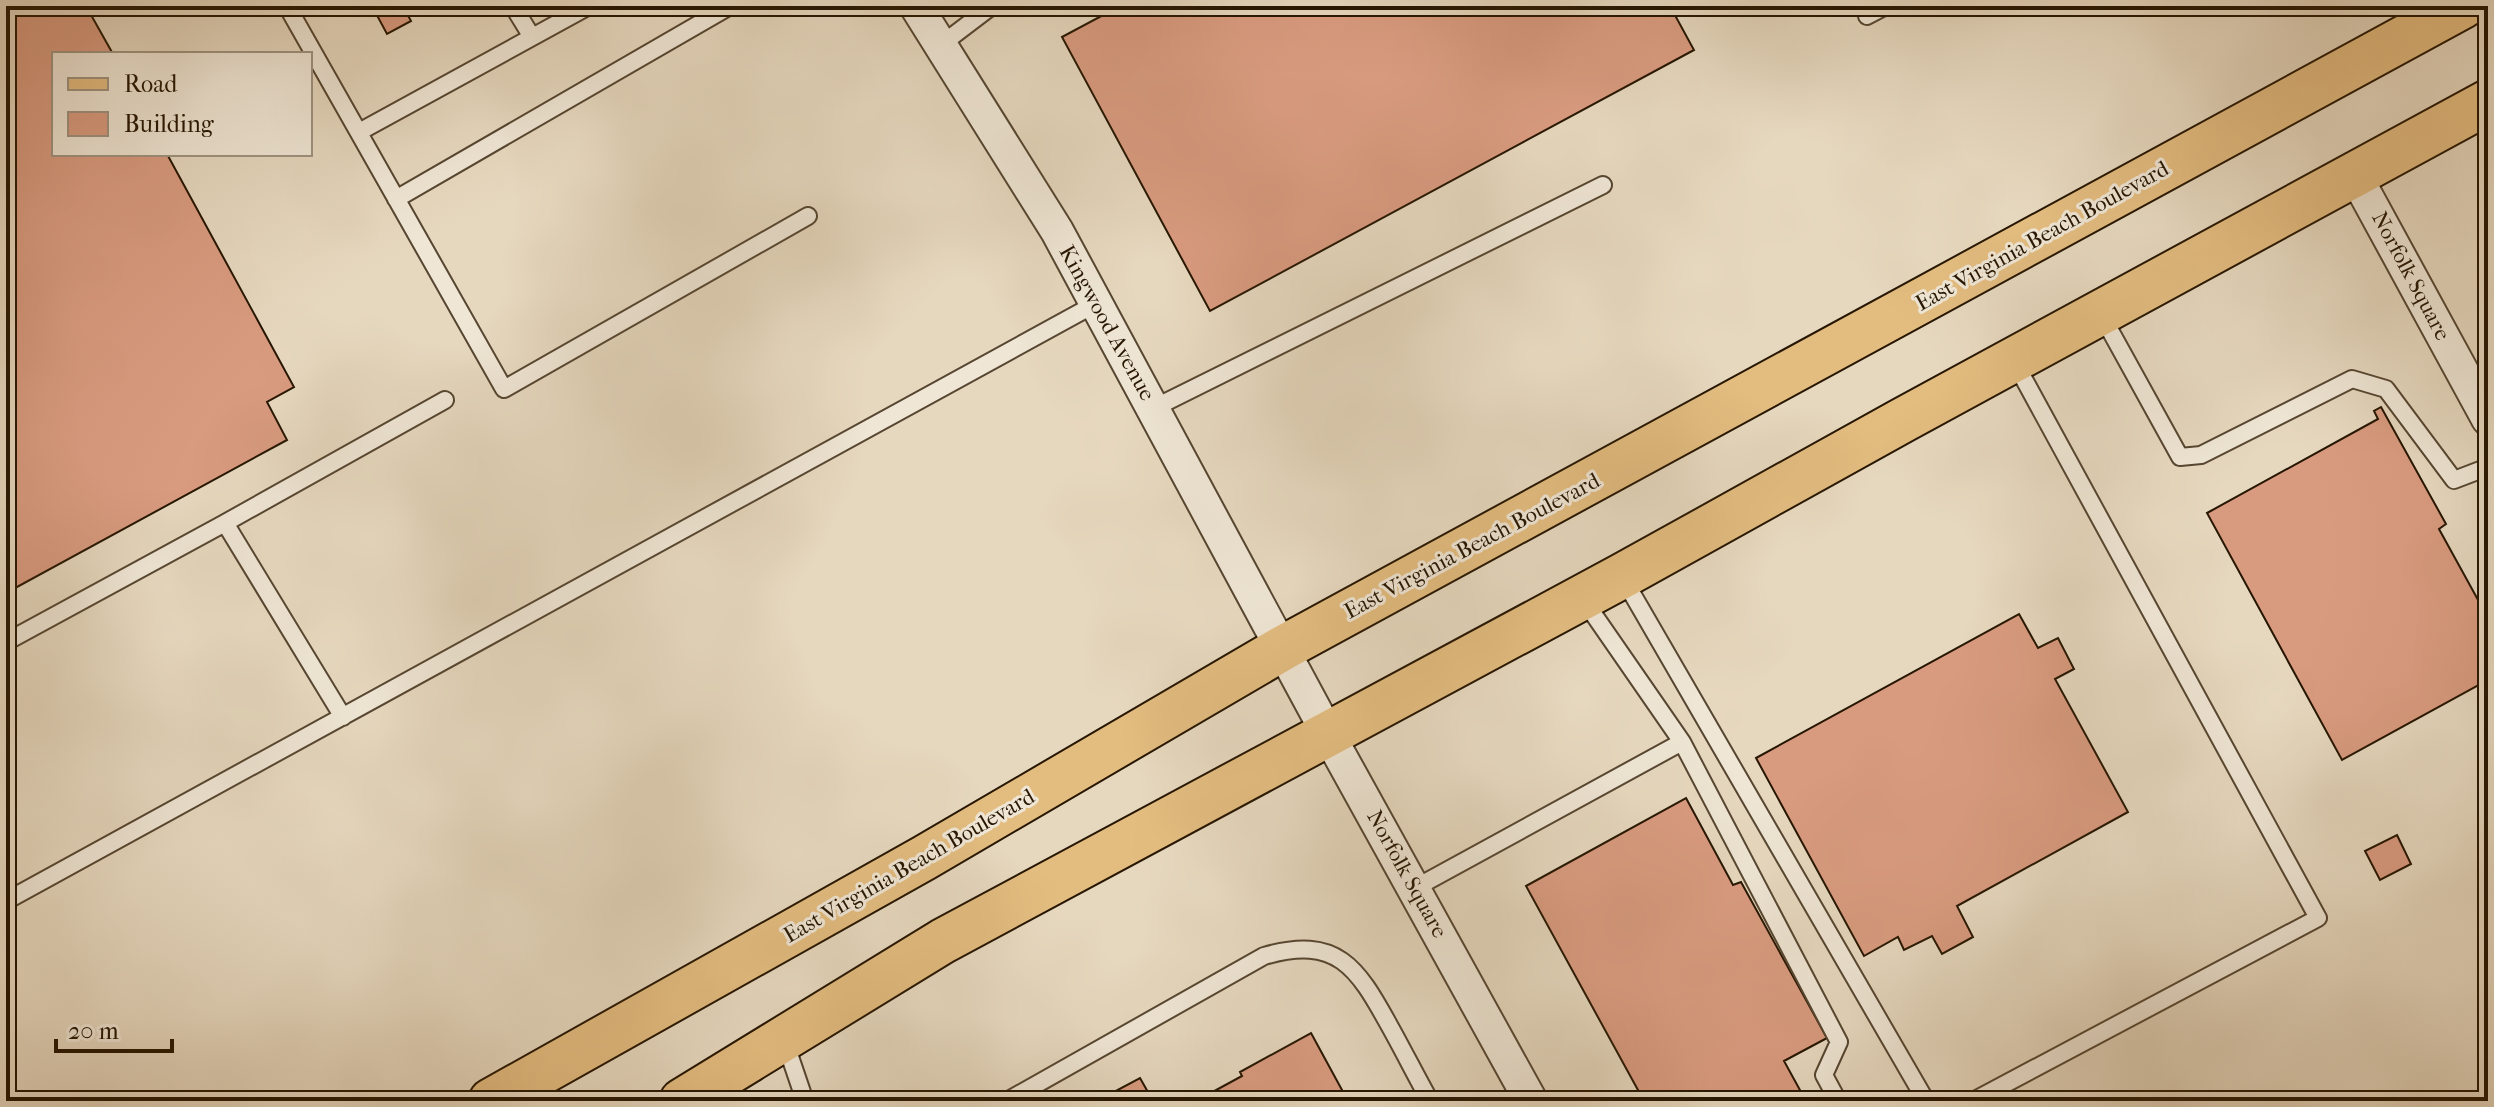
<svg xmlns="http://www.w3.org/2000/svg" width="2494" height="1107" font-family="'IM FELL French Canon',serif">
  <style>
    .building { fill: #d99b80; stroke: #261602; stroke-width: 2 }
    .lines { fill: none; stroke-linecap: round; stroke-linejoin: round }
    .service-casing { stroke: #564631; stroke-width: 20 }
    .minor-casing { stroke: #564631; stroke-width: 36 }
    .primary-casing { stroke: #261602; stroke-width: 48 }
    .service { stroke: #efe6d5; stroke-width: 16 }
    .minor { stroke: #efe6d5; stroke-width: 32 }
    .primary { stroke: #e3bc80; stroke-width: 44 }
    .labels { text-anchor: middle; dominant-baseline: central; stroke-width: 6; stroke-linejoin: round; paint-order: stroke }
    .street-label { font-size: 22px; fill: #261602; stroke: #efe6d5 }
  </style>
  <rect width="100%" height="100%" fill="#e6d8bf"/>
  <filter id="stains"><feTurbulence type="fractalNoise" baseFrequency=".0025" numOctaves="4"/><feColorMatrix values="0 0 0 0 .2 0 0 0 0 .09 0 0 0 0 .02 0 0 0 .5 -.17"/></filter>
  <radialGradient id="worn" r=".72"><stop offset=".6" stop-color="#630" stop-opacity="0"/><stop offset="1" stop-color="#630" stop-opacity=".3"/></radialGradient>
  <!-- building -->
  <path class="building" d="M 6,6 L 86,6 L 113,54 L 54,54 L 54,154 L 167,154 L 294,387 L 267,402 L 287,440 L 6,593 Z
    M 372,6 L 403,6 L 411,21 L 387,34 Z
    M 1120,6 L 1670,6 L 1694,50 L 1210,311 L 1062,37 Z
    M 2381,407 L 2446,524 L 2439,529 L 2488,618 L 2488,680 L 2342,760 L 2207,513 L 2378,419 L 2374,411 Z
    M 2019,614 L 2038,648 L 2058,638 L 2074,669 L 2055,679 L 2128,812 L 1957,906 L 1973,937 L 1942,954 L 1932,936 L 1904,950 L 1898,937 L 1864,956 L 1756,758 Z
    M 1686,798 L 1733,885 L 1741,882 L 1827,1038 L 1784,1061 L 1806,1101 L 1644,1101 L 1526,886 Z
    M 2397,835 L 2411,864 L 2380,880 L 2365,851 Z
    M 1311,1033 L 1348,1101 L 1196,1101 L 1242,1076 L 1240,1072 Z
    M 1140,1078 L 1153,1101 L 1097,1101 Z"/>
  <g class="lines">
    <!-- service casing -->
    <g class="service-casing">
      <path id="service" d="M 287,6 L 504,389 L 808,216
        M 513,6 L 532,37
        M 1867,16 L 1886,6
        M 942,44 L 992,6
        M 359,132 L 589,6
        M 396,199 L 730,6
        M 2101,314 L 2180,457 L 2201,455 L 2352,379 L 2386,389 L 2454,480 L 2488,467
        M 1154,408 L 1603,185
        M 225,523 L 445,400
        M 1623,578 L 1926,1101
        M 6,642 L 225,523 L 343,717
        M 1682,742 L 1839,1042 L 1824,1075 L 1838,1101
        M 1415,888 L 1682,742 L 1583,599
        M 6,901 L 1097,303
        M 785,1042 L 805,1101
        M 1007,1101 L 1264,956 C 1337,935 1357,967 1389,1025 C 1403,1050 1416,1076 1430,1101
        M 1973,1101 L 2318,918 L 2014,361
        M 2478,1101 L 2488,1096"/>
    </g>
    <!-- minor casing -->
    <g class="minor-casing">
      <path id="minor" d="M 916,6 L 1057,231 L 1328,734 L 1531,1101
        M 2355,175 L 2488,419"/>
    </g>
    <!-- primary casing -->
    <g class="primary-casing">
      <path id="primary" d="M 491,1101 L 924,858 L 1283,648 L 2463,6
        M 682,1101 L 943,941 L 1622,576 L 1903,420 L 2488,102"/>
    </g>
    <!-- service -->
    <use href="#service" class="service"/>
    <!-- minor -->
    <use href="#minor" class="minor"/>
    <!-- primary -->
    <use href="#primary" class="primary"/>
  </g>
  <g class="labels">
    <!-- street labels -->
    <g class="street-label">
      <text transform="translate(2042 236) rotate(-29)">East Virginia Beach Boulevard</text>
      <text transform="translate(2411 276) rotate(62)">Norfolk Square</text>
      <text transform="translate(1107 323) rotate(61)">Kingwood Avenue</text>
      <text transform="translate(1472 546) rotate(-28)">East Virginia Beach Boulevard</text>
      <text transform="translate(909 866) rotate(-30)">East Virginia Beach Boulevard</text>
      <text transform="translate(1407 874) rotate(61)">Norfolk Square</text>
    </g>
  </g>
  <!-- margin -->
  <rect width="2494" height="1107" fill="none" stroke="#e6d8bf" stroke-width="32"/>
  <rect x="8" y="8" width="2478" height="1091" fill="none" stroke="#261602" stroke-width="4"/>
  <rect x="16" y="16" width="2462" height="1075" fill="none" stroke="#261602" stroke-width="2"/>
  <!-- legend -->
  <rect x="52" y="52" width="260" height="104" fill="#efe6d5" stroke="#9f9381" stroke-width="2"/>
  <rect x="68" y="78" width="40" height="12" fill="#e3bc80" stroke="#9f9381" stroke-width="2"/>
  <text x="124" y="92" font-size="24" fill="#261602">Road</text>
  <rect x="68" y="112" width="40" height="24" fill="#d99b80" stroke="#9f9381" stroke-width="2"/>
  <text x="124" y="132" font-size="24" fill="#261602">Building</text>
  <!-- scale -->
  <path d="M56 1039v12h116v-12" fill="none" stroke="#261602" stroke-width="4"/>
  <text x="68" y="1039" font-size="24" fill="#261602" stroke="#efe6d5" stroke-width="6" paint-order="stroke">20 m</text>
  <rect width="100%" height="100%" filter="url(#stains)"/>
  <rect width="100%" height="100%" fill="url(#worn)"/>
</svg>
